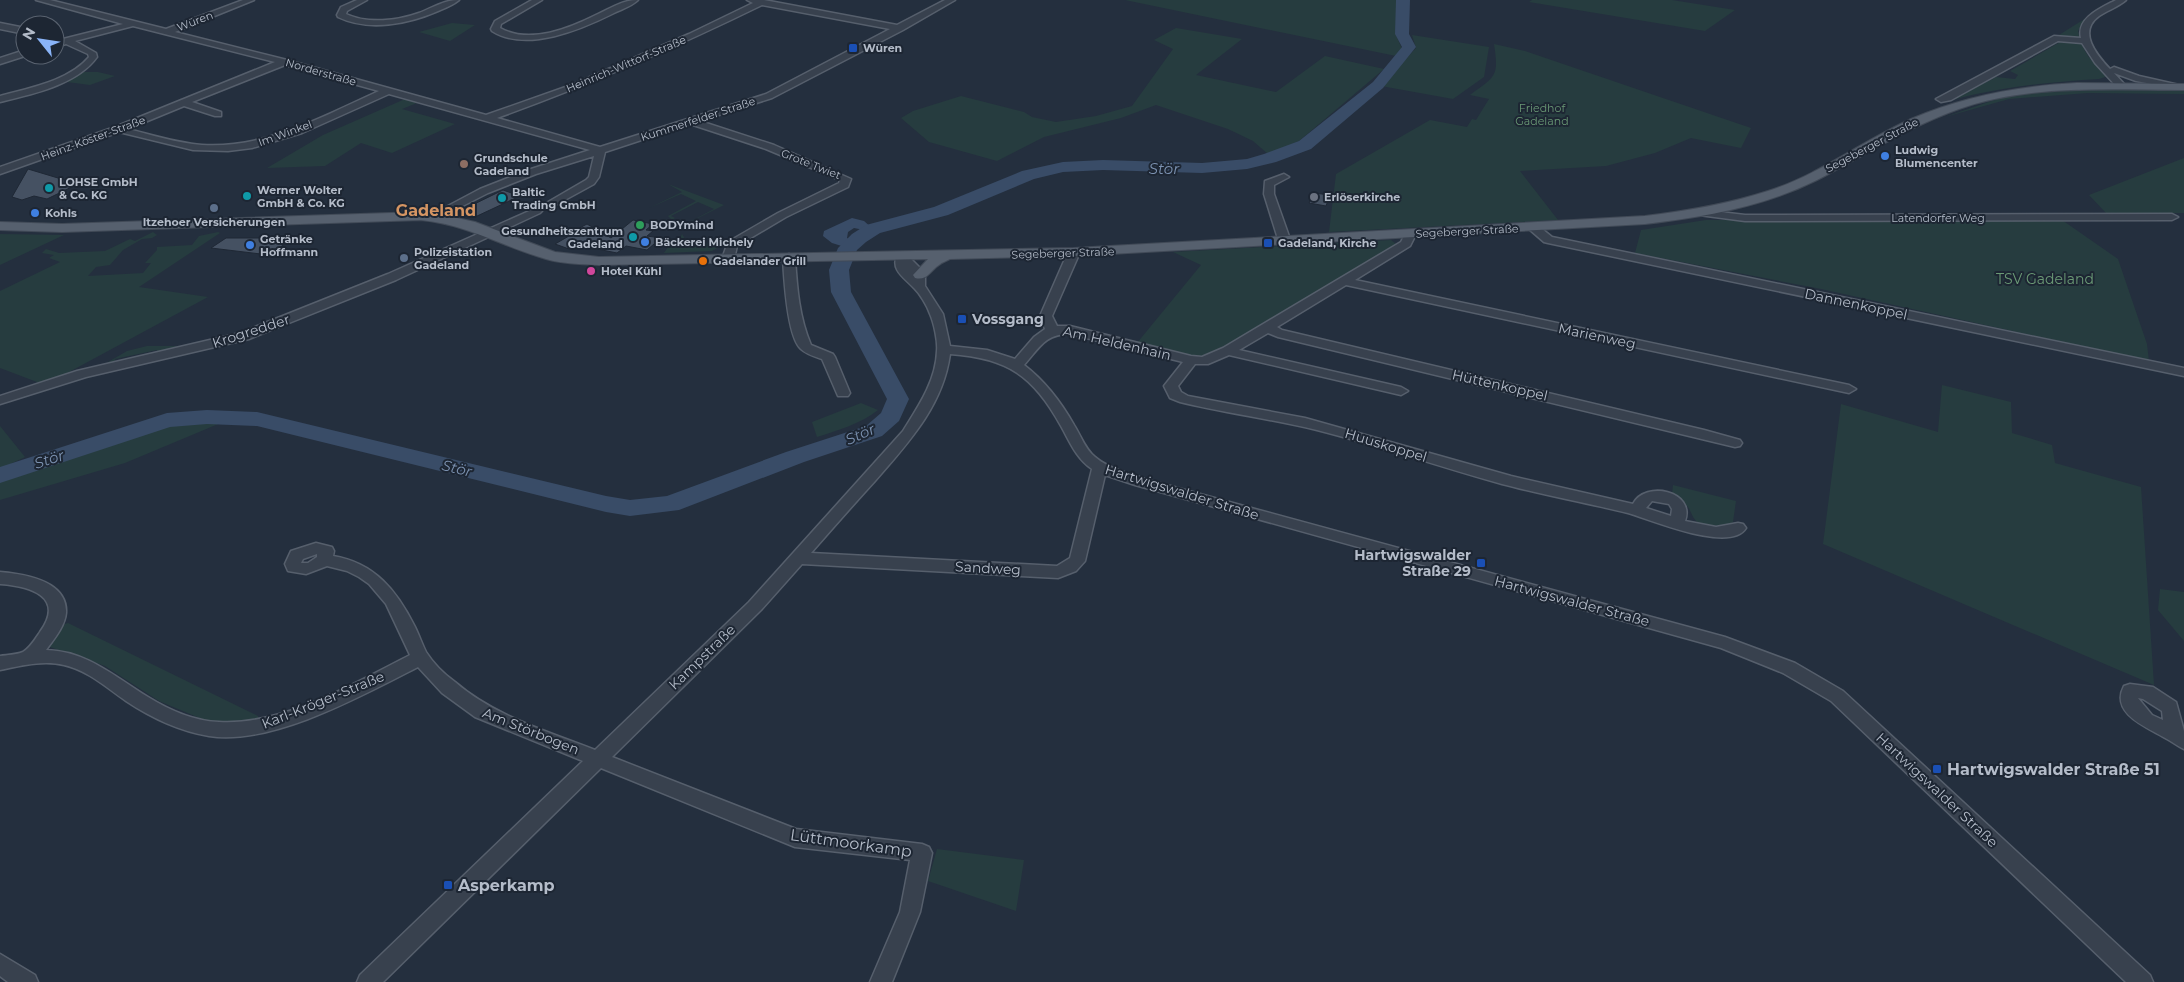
<svg xmlns="http://www.w3.org/2000/svg" width="2184" height="982" font-family="Montserrat,sans-serif">
  <style>
    .green { fill: #263c3f }
    .water { fill: #394c67 }
    .lines { fill: none; stroke-linecap: round; stroke-linejoin: round }
    .river { fill: #394c67; fill-rule: evenodd }
    .building { fill: #455162; stroke: #1f2835 }
    .minor-casing { stroke: #565f6c; stroke-width: 3 }
    .major-casing { stroke: #414a57; stroke-width: 2 }
    .minor { fill: #38414e; fill-rule: evenodd }
    .major { fill: #56606e; fill-rule: evenodd }
    .transit-dot { fill: #1a4fb4; stroke: #1d2633; stroke-width: 2 }
    .shop-dot { fill: #3f7fe0; stroke: #1d2633; stroke-width: 2 }
    .education-dot { fill: #8d6e63; stroke: #1d2633; stroke-width: 2 }
    .culture-dot { fill: #0f9aa8; stroke: #1d2633; stroke-width: 2 }
    .worship-dot { fill: #6b7280; stroke: #1d2633; stroke-width: 2 }
    .service-dot { fill: #5c6f8a; stroke: #1d2633; stroke-width: 2 }
    .leisure-dot { fill: #2e9e5b; stroke: #1d2633; stroke-width: 2 }
    .food-dot { fill: #e8710a; stroke: #1d2633; stroke-width: 2 }
    .hotel-dot { fill: #d1479c; stroke: #1d2633; stroke-width: 2 }
    .labels { text-anchor: middle; dominant-baseline: central; stroke-width: 4; stroke-linejoin: round; paint-order: stroke }
    .far-street-label { font-size: 11px; fill: #b4bcc9; stroke: #1d2633 }
    .far-poi-label { font-size: 11px; font-weight: bold; fill: #b4bcc9; stroke: #1d2633; text-anchor: start }
    .far-park-label { font-size: 11px; fill: #6b9a76; stroke: #1d2633 }
    .park-label { font-size: 14px; fill: #6b9a76; stroke: #1d2633 }
    .street-label { font-size: 14px; fill: #b4bcc9; stroke: #1d2633 }
    .poi-label { font-size: 14px; font-weight: bold; fill: #b4bcc9; stroke: #1d2633; text-anchor: start }
    .water-label { font-size: 15px; font-style: italic; fill: #7c92b1; stroke: #1d2633 }
    .far-district-label { font-size: 16px; font-weight: bold; fill: #d59563; stroke: #1d2633 }
    .near-poi-label { font-size: 16px; font-weight: bold; fill: #b4bcc9; stroke: #1d2633; text-anchor: start }
    .near-street-label { font-size: 16px; fill: #b4bcc9; stroke: #1d2633 }
  </style>
  <rect width="100%" height="100%" fill="#242f3e"/>
  <!-- green -->
  <path class="green" d="M 1125,0 L 1399,0 L 1396,35 L 1402,49 L 1396,56 Z
    M 1532,0 L 1672,0 L 1735,10 L 1705,31 L 1529,2 Z
    M 2086,18 L 2078,31 C 2082,52 2092,63 2108,76 L 2099,79 C 2049,82 2001,87 1952,100 L 1996,77 L 2015,79 L 2018,75 L 2010,71 L 2062,41 L 2059,35 Z
    M 452,23 L 475,25 L 450,41 L 419,32 Z
    M 1176,28 L 1242,39 L 1196,75 L 1276,92 L 1325,56 L 1384,69 L 1299,141 L 1268,154 L 1253,141 L 1228,129 L 1156,105 L 1121,118 L 1044,137 L 997,161 L 929,142 L 901,118 L 913,111 L 961,96 L 1024,112 L 1032,117 L 1056,122 L 1096,116 L 1132,106 L 1173,49 L 1154,40 Z
    M 1412,35 L 1489,47 L 1484,77 L 1453,99 L 1381,86 L 1416,48 Z
    M 1494,44 L 1525,51 L 1751,128 L 1741,148 L 1691,138 L 1655,153 L 1606,166 L 1520,171 L 1558,220 L 1329,232 L 1336,174 L 1430,120 L 1467,127 L 1472,119 L 1476,120 L 1489,99 L 1470,95 C 1496,76 1499,77 1494,44 Z
    M 80,72 L 98,72 L 115,76 L 90,85 L 59,81 Z
    M 2115,89 L 2184,90 L 2184,94 L 2088,93 L 2009,99 L 1945,117 L 2000,98 L 2041,92 Z
    M 405,99 L 417,103 L 402,109 L 455,124 L 392,153 L 361,143 L 325,166 L 267,168 L 323,135 Z
    M 2184,158 L 2184,213 L 2106,213 L 2089,195 Z
    M 668,184 L 724,205 L 676,229 L 675,225 L 680,227 L 714,209 L 698,202 L 671,216 L 675,218 L 672,220 L 668,216 L 696,201 L 681,194 L 649,208 L 682,192 Z
    M 1706,220 L 2062,220 L 2118,259 L 2147,344 L 2149,361 L 1821,289 L 1635,253 L 1641,230 Z
    M 153,232 L 157,235 L 152,238 L 142,239 L 123,250 L 110,265 L 96,267 L 88,276 L 143,273 L 151,263 L 145,263 L 157,250 L 157,247 L 192,245 L 199,236 L 218,232 L 220,233 L 139,287 L 208,297 L 45,385 L 0,368 L 0,291 L 60,262 L 49,258 L 54,255 L 42,253 L 46,249 L 59,253 L 105,251 L 130,239 L 135,241 Z
    M 0,234 L 64,235 L 0,265 Z
    M 682,234 L 685,239 L 721,246 L 712,251 L 664,253 L 670,244 L 678,244 Z
    M 1391,240 L 1396,244 L 1394,249 L 1228,347 L 1207,355 L 1192,357 L 1137,343 L 1201,265 L 1173,252 Z
    M 147,346 L 186,346 L 157,355 L 157,350 L 115,359 L 114,364 L 103,365 L 127,351 Z
    M 1942,385 L 2011,402 L 2012,433 L 2052,445 L 2055,463 L 2141,487 L 2154,685 L 1823,544 L 1841,404 L 1938,432 Z
    M 861,403 L 878,410 C 860,424 839,430 817,437 L 812,422 Z
    M 204,418 L 223,422 L 125,463 L 0,500 L 0,475 L 167,420 Z
    M 0,426 L 25,457 L 0,469 Z
    M 1673,485 L 1736,501 L 1733,522 C 1723,528 1705,532 1696,521 C 1692,517 1691,511 1688,507 C 1685,502 1677,498 1672,495 Z
    M 2160,589 L 2184,592 L 2184,641 L 2158,610 Z
    M 68,623 L 258,716 L 258,721 L 232,724 L 209,722 L 159,701 L 105,666 L 50,647 C 50,638 59,625 68,623 Z
    M 937,849 L 1024,860 L 1016,911 L 928,881 Z"/>
  <!-- water -->
  <path class="water" d="M 852,218 L 864,221 L 873,229 L 869,231 L 854,228 L 848,232 L 847,238 L 853,243 L 848,248 L 832,243 L 823,236 L 824,231 Z"/>
  <g class="lines">
    <!-- river -->
    <path class="river" d="M 1396,0 L 1410,0 L 1409,34 L 1416,47 L 1383,88 L 1311,149 L 1276,162 L 1247,169 L 1202,173 L 1103,170 L 1063,172 L 1034,179 L 948,215 L 880,233 L 866,242 L 857,250 L 849,270 L 851,292 L 909,399 L 899,421 L 882,436 L 804,462 L 679,510 L 630,516 L 606,512 L 257,426 L 207,424 L 170,427 L 0,483 L 0,467 L 167,413 L 207,410 L 257,412 L 606,496 L 630,500 L 667,496 L 786,452 L 866,426 L 881,413 L 887,399 L 831,292 L 829,270 L 838,248 L 852,234 L 866,225 L 934,207 L 1022,171 L 1063,162 L 1103,160 L 1202,163 L 1247,159 L 1264,154 L 1299,141 L 1373,82 L 1402,47 L 1395,34 Z"/>
  </g>
  <!-- building -->
  <path class="building" d="M 28,169 L 78,184 L 47,199 L 34,196 L 22,200 L 12,197 Z
    M 503,190 L 520,196 L 475,217 L 460,211 Z
    M 1314,193 L 1330,195 L 1326,206 L 1309,203 Z
    M 633,220 L 653,224 L 646,230 L 653,231 L 647,236 L 661,238 L 647,250 L 626,246 L 617,253 L 577,245 L 569,249 L 555,244 L 569,236 L 566,235 L 587,224 L 611,238 Z
    M 226,238 L 265,238 L 289,241 L 269,255 L 211,248 Z"/>
  <g class="lines">
    <!-- minor casing -->
    <g class="minor-casing">
      <path id="minor" d="M 36,0 L 50,0 L 166,29 L 243,0 L 254,0 L 175,32 L 287,60 L 486,115 L 574,84 L 689,34 L 753,3 L 747,0 L 764,0 L 897,25 L 945,0 L 955,0 L 903,30 L 772,98 L 700,121 L 774,145 L 851,179 L 848,187 L 786,217 L 737,246 L 734,259 L 728,263 L 722,259 L 728,242 L 778,213 L 839,183 L 840,180 L 766,149 L 690,124 L 605,152 L 599,177 L 594,184 L 552,207 L 544,207 L 543,205 L 586,180 L 589,177 L 594,156 L 536,174 L 488,193 L 435,220 L 431,219 L 429,217 L 431,215 L 480,189 L 528,170 L 590,150 L 389,94 L 302,133 L 252,148 L 228,151 L 193,150 L 119,132 L 0,174 L 0,167 L 115,127 L 275,62 L 133,26 L 75,41 L 96,53 L 97,57 C 77,85 32,94 0,102 L 0,96 C 29,88 69,81 89,57 L 88,54 L 66,44 L 55,47 L 55,41 L 123,24 ZM 762,5 L 890,29 L 766,94 L 600,147 L 497,118 C 589,85 674,48 762,5 ZM 285,65 L 379,91 C 323,116 266,149 202,145 C 177,143 152,135 128,129 L 184,106 L 215,116 L 221,116 L 221,112 L 192,102 Z
        M 357,0 L 367,0 L 347,11 L 346,14 C 367,24 397,21 419,13 C 432,8 444,0 459,0 C 453,5 445,8 438,11 C 408,24 369,32 338,17 L 337,15 L 341,7 Z
        M 532,0 L 542,0 L 501,24 L 500,28 C 530,45 570,28 598,14 C 611,8 623,0 638,0 C 632,6 622,9 614,13 C 582,29 527,53 492,31 L 491,29 L 495,21 Z
        M 2116,0 L 2126,0 C 2118,7 2108,10 2099,16 C 2077,32 2097,55 2110,69 L 2114,67 L 2139,76 L 2179,85 L 2179,89 L 2136,81 L 2114,73 L 2125,85 L 2120,88 L 2117,87 L 2095,63 L 2082,43 L 2058,41 L 1951,100 L 1941,102 L 1936,99 L 2054,36 L 2081,38 C 2076,18 2101,8 2116,0 Z
        M 0,23 L 25,28 L 25,34 L 0,29 Z
        M 25,50 L 25,55 L 28,55 L 0,64 L 0,58 Z
        M 1284,174 L 1289,177 L 1274,185 L 1274,194 L 1291,242 L 1285,245 L 1279,242 L 1264,194 L 1265,181 Z
        M 536,208 L 540,209 L 542,211 L 540,213 L 396,280 L 249,339 L 86,377 L 0,404 L 0,396 L 77,371 L 240,333 L 388,274 Z
        M 1703,210 L 1745,215 L 2172,214 L 2178,217 L 2172,220 L 1745,221 L 1699,215 L 1697,213 L 1699,211 Z
        M 1533,224 L 1537,225 L 1552,237 L 2184,368 L 2184,376 L 1548,243 L 1544,242 L 1529,229 L 1527,227 Z
        M 1410,231 L 1416,234 L 1410,246 L 1355,280 L 1849,385 L 1856,389 L 1849,393 L 1346,285 L 1277,327 L 1282,330 L 1704,430 L 1740,440 L 1742,443 L 1740,446 L 1735,447 L 1278,337 L 1268,333 L 1239,350 L 1401,387 L 1408,391 L 1401,395 L 1229,355 L 1208,364 L 1195,364 L 1178,386 L 1181,392 L 1188,396 L 1305,418 L 1511,476 L 1633,504 C 1645,480 1696,491 1685,521 L 1716,527 L 1738,523 L 1743,524 L 1746,528 C 1730,554 1650,519 1628,513 C 1586,503 1544,495 1502,484 C 1441,467 1380,446 1317,430 C 1272,419 1225,413 1180,402 L 1170,398 L 1164,386 L 1183,362 L 1070,334 C 1045,334 1040,347 1024,365 C 1045,381 1061,402 1074,425 C 1081,436 1085,449 1095,457 C 1109,469 1129,473 1145,479 L 1725,637 L 1795,663 L 1843,691 L 2150,975 L 2153,982 L 2126,982 L 1831,701 L 1783,673 L 1721,648 L 1135,485 L 1105,475 L 1085,561 L 1076,571 L 1058,578 L 802,564 L 761,610 L 612,757 L 796,829 L 922,844 L 929,847 L 932,853 L 920,912 L 892,982 L 870,982 L 900,912 L 910,860 L 795,847 L 601,768 L 383,982 L 357,982 L 360,975 L 583,761 L 475,717 L 442,693 L 418,667 C 363,695 272,746 209,736 C 179,731 150,717 126,701 C 106,687 87,670 64,665 C 42,660 21,666 0,670 L 0,656 C 7,655 16,655 23,652 C 30,648 36,638 40,632 C 66,596 29,586 0,584 L 0,572 C 23,574 68,580 66,613 C 65,626 54,639 46,650 C 87,651 115,677 148,697 C 169,710 193,721 219,722 C 282,726 355,683 410,655 L 386,604 L 369,584 L 359,577 L 347,571 L 327,566 L 306,574 L 288,571 L 285,564 L 291,551 L 316,543 L 332,547 L 334,551 L 333,556 C 375,563 397,591 415,627 C 419,635 422,644 426,652 C 433,663 444,674 455,682 C 494,716 547,731 595,750 L 749,602 L 903,431 C 918,407 936,381 937,351 C 938,341 934,323 930,314 C 927,305 920,294 914,288 C 905,278 889,269 898,254 L 906,254 L 921,269 L 925,276 L 925,286 L 943,314 L 950,346 L 987,350 L 1015,359 L 1034,337 L 1045,329 L 1040,316 L 1068,252 L 1074,249 L 1080,252 L 1052,316 L 1057,326 L 1070,326 L 1191,356 L 1202,357 L 1223,348 L 1401,242 L 1406,232 ZM 950,354 C 1007,358 1033,375 1061,426 C 1070,442 1076,458 1092,469 L 1070,558 L 1057,566 L 811,553 C 832,529 853,505 875,481 C 908,443 943,406 950,354 ZM 1652,501 L 1669,504 L 1672,509 L 1671,516 L 1646,508 ZM 317,554 L 317,557 L 308,563 L 301,563 L 303,559 Z
        M 789,254 L 795,258 C 797,288 799,317 811,345 L 833,354 L 835,357 L 850,393 L 848,396 L 838,396 L 822,359 C 816,357 806,354 801,349 C 787,337 784,277 783,258 Z
        M 2130,684 L 2153,687 L 2176,702 L 2184,731 L 2184,749 C 2177,746 2173,742 2167,739 C 2149,728 2109,714 2124,686 ZM 2138,698 L 2143,699 L 2162,711 L 2163,720 L 2152,715 Z
        M 0,954 L 35,975 L 38,982 L 8,982 L 0,976 Z"/>
    </g>
    <!-- major casing -->
    <g class="major-casing">
      <path id="major" d="M 2077,83 L 2184,84 L 2184,90 C 2109,90 2030,84 1959,109 C 1908,127 1864,156 1817,180 C 1763,207 1704,217 1645,224 L 1074,256 L 950,259 C 947,261 942,262 939,265 C 930,271 927,281 915,278 L 913,275 L 928,259 L 599,265 C 581,264 563,264 546,259 C 501,246 469,225 421,220 L 62,232 L 0,230 L 0,222 L 62,224 L 421,212 L 439,214 L 475,222 L 555,252 L 599,257 L 1074,248 L 1645,216 C 1687,211 1728,204 1768,191 C 1819,175 1862,141 1911,119 C 1964,96 2019,86 2077,83 Z"/>
    </g>
    <!-- minor -->
    <use href="#minor" class="minor"/>
    <!-- major -->
    <use href="#major" class="major"/>
  </g>
  <!-- markers -->
  <g class="transit-dot">
    <rect x="848" y="43" width="10" height="10" rx="2.5"/>
    <rect x="1263" y="238" width="10" height="10" rx="2.5"/>
    <rect x="957" y="314" width="10" height="10" rx="2.5"/>
    <rect x="1476" y="558" width="10" height="10" rx="2.5"/>
    <rect x="1932" y="764" width="10" height="10" rx="2.5"/>
    <rect x="443" y="880" width="10" height="10" rx="2.5"/>
  </g>
  <g class="shop-dot">
    <circle cx="1885" cy="156" r="5"/>
    <circle cx="35" cy="213" r="5"/>
    <circle cx="645" cy="242" r="5"/>
    <circle cx="250" cy="245" r="5"/>
  </g>
  <circle class="education-dot" cx="464" cy="164" r="5"/>
  <g class="culture-dot">
    <circle cx="49" cy="188" r="5"/>
    <circle cx="247" cy="196" r="5"/>
    <circle cx="502" cy="198" r="5"/>
    <circle cx="633" cy="237" r="5"/>
  </g>
  <circle class="worship-dot" cx="1314" cy="197" r="5"/>
  <g class="service-dot">
    <circle cx="214" cy="208" r="5"/>
    <circle cx="404" cy="258" r="5"/>
  </g>
  <circle class="leisure-dot" cx="640" cy="225" r="5"/>
  <circle class="food-dot" cx="703" cy="261" r="5"/>
  <circle class="hotel-dot" cx="591" cy="271" r="5"/>
  <g class="labels">
    <!-- far-street labels -->
    <g class="far-street-label">
      <text transform="translate(195 21) rotate(-21)">Würen</text>
      <text transform="translate(626 64) rotate(-23)">Heinrich-Wittorf-Straße</text>
      <text transform="translate(321 72) rotate(16)">Norderstraße</text>
      <text transform="translate(698 119) rotate(-18)">Kummerfelder Straße</text>
      <text transform="translate(285 133) rotate(-20)">Im Winkel</text>
      <text transform="translate(93 138) rotate(-20)">Heinz-Köster-Straße</text>
      <text transform="translate(1872 145) rotate(-28)">Segeberger Straße</text>
      <text transform="translate(811 164) rotate(22)">Grote Twiet</text>
      <text x="1938" y="218">Latendorfer Weg</text>
      <text transform="translate(1467 231) rotate(-3)">Segeberger Straße</text>
      <text transform="translate(1063 253) rotate(-2)">Segeberger Straße</text>
    </g>
    <!-- far-poi labels -->
    <g class="far-poi-label">
      <text x="863" y="48">Würen</text>
      <text x="1895" y="150">Ludwig<tspan x="1895" dy="13">Blumencenter</tspan></text>
      <text x="474" y="158">Grundschule<tspan x="474" dy="13">Gadeland</tspan></text>
      <text x="59" y="182">LOHSE GmbH<tspan x="59" dy="13">&amp; Co. KG</tspan></text>
      <text x="257" y="190">Werner Wolter<tspan x="257" dy="13">GmbH &amp; Co. KG</tspan></text>
      <text x="512" y="192">Baltic<tspan x="512" dy="13">Trading GmbH</tspan></text>
      <text x="1324" y="197">Erlöserkirche</text>
      <text x="45" y="213">Kohls</text>
      <text x="214" y="222" text-anchor="middle">Itzehoer Versicherungen</text>
      <text x="650" y="225">BODYmind</text>
      <text x="623" y="231" text-anchor="end">Gesundheitszentrum<tspan x="623" dy="13">Gadeland</tspan></text>
      <text x="260" y="239">Getränke<tspan x="260" dy="13">Hoffmann</tspan></text>
      <text x="655" y="242">Bäckerei Michely</text>
      <text x="1278" y="243">Gadeland, Kirche</text>
      <text x="414" y="252">Polizeistation<tspan x="414" dy="13">Gadeland</tspan></text>
      <text x="713" y="261">Gadelander Grill</text>
      <text x="601" y="271">Hotel Kühl</text>
    </g>
    <!-- far-park labels -->
    <g class="far-park-label">
      <text x="1542" y="108">Friedhof<tspan x="1542" dy="13">Gadeland</tspan></text>
    </g>
    <!-- park labels -->
    <g class="park-label">
      <text x="2045" y="279">TSV Gadeland</text>
    </g>
    <!-- street labels -->
    <g class="street-label">
      <text transform="translate(1856 304) rotate(12)">Dannenkoppel</text>
      <text transform="translate(251 331) rotate(-18)">Krogredder</text>
      <text transform="translate(1597 336) rotate(12)">Marienweg</text>
      <text transform="translate(1117 343) rotate(13)">Am Heldenhain</text>
      <text transform="translate(1500 385) rotate(13)">Hüttenkoppel</text>
      <text transform="translate(1386 445) rotate(17)">Huuskoppel</text>
      <text transform="translate(1182 492) rotate(17)">Hartwigswalder Straße</text>
      <text transform="translate(988 568) rotate(3)">Sandweg</text>
      <text transform="translate(1572 601) rotate(15)">Hartwigswalder Straße</text>
      <text transform="translate(702 657) rotate(-44)">Kampstraße</text>
      <text transform="translate(323 700) rotate(-22)">Karl-Kröger-Straße</text>
      <text transform="translate(531 731) rotate(22)">Am Störbogen</text>
      <text transform="translate(1937 790) rotate(43)">Hartwigswalder Straße</text>
    </g>
    <!-- poi labels -->
    <g class="poi-label">
      <text x="972" y="319">Vossgang</text>
      <text x="1471" y="555" text-anchor="end">Hartwigswalder<tspan x="1471" dy="16">Straße 29</tspan></text>
    </g>
    <!-- water labels -->
    <g class="water-label">
      <text x="1164" y="168">Stör</text>
      <text transform="translate(860 434) rotate(-24)">Stör</text>
      <text transform="translate(49 459) rotate(-18)">Stör</text>
      <text transform="translate(457 468) rotate(14)">Stör</text>
    </g>
    <!-- far-district labels -->
    <g class="far-district-label">
      <text x="436" y="210">Gadeland</text>
    </g>
    <!-- near-poi labels -->
    <g class="near-poi-label">
      <text x="1947" y="769">Hartwigswalder Straße 51</text>
      <text x="458" y="885">Asperkamp</text>
    </g>
    <!-- near-street labels -->
    <g class="near-street-label">
      <text transform="translate(851 843) rotate(8)">Lüttmoorkamp</text>
    </g>
  </g>
  <!-- north arrow -->
  <g transform="translate(40 40) rotate(300)"><circle r="24" fill="#1d2633" stroke="#59626f"/>
  <path d="M0-4L9 19L0 12L-9 19Z" fill="#8ab4f8"/>
  <text y="-8" font-size="14" font-weight="bold" text-anchor="middle" fill="#b4bcc9">N</text>
  </g>
</svg>
